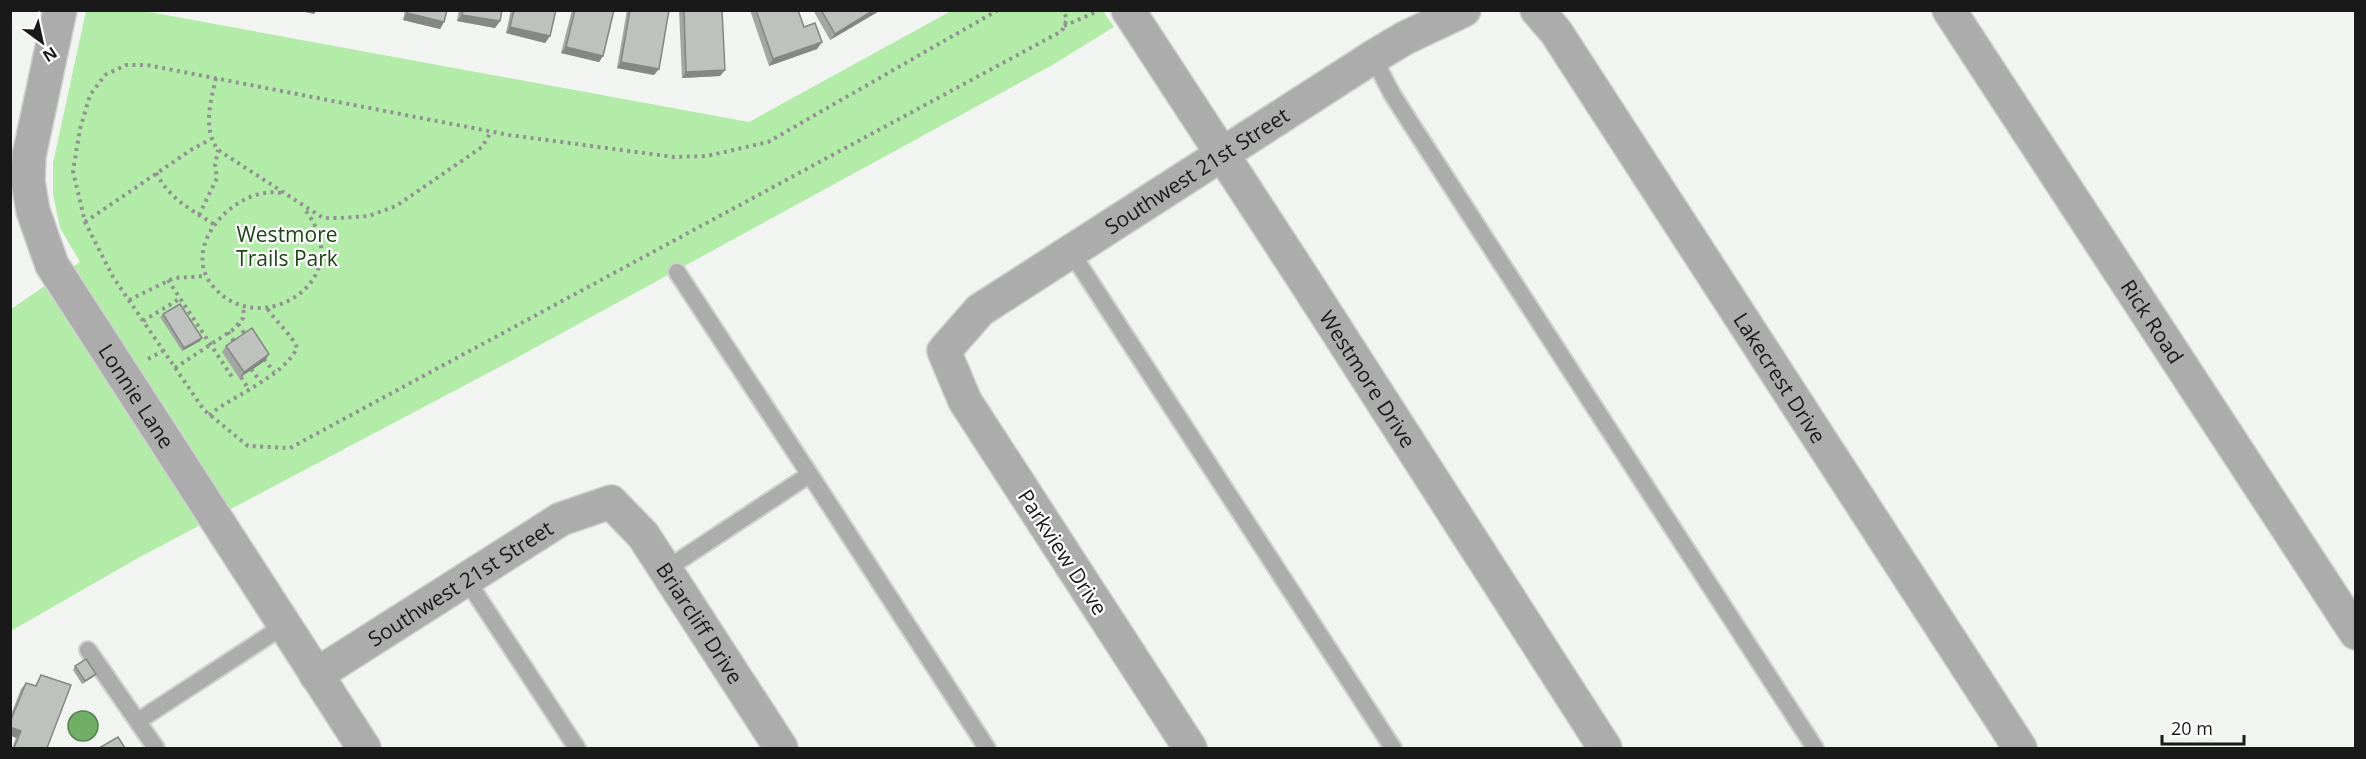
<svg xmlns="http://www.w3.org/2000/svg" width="2366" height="759" font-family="'Open Sans',sans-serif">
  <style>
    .green { fill: #b3eca8 }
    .water { fill: #72af66; stroke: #57824f; stroke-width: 1.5 }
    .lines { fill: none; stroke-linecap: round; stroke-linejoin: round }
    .service-casing { stroke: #ced1ce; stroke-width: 20 }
    .minor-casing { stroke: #ced1ce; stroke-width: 36 }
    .path { stroke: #919391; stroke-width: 4; stroke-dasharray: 3 4.5; stroke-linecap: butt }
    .service { stroke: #abacab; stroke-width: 16 }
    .minor { stroke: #abacab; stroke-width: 33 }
    .wall { fill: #a3a6a3 }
    .shaded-wall { fill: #858784 }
    .building { fill: #bec1bd; stroke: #858784; stroke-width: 1.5 }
    .labels { text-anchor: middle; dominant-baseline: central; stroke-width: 4.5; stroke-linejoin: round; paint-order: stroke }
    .street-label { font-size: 21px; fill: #181918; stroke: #fff }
    .park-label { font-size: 21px; fill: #1c4514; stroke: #fff }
  </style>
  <rect width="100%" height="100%" fill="#f1f4f1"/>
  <!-- green -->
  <path class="green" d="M 86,11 L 144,11 L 749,122 L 951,11 L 1103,11 L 1114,27 L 1054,64 L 507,363 L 138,558 L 11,631 L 11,309 L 80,262 L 60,228 L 53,194 L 53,163 Z"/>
  <!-- water -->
  <path class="water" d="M68 726a15 15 0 1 1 30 0a15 15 0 1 1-30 0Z"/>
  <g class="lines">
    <!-- service casing -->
    <g class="service-casing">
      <path id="service" d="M 1373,57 L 1392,94 L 1415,130 L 1815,748
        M 1071,252 L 1393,748
        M 677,272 C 781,430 885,589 987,748
        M 665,570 L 809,475
        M 466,579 L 577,748
        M 88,650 L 156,748
        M 138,721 L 285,625"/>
    </g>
    <!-- minor casing -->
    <g class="minor-casing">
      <g id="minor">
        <path id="s1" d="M 60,10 L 29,156 L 28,181 L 33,211 L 52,265 L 364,748"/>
        <path id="s2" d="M 1128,10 L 1303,278 L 1605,748"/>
        <path id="s3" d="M 1537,10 L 1556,32 L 2020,748"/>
        <path id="s4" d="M 1949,10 L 2356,633"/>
        <path id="s5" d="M 316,675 L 561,519 L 611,502 L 643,535 L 781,748"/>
        <path id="s6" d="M 1190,748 L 965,401 L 944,351 L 980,310 L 1373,57 L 1405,38 L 1464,10"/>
      </g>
    </g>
    <!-- path -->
    <path class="path" d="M 998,10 L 768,142 L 707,156 L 674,157 L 509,135 L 147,65 L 126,65 L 105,75 L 90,95 L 80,129 L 73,171 L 85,222 L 113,277 L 204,410 L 248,446 L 290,448 L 1062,31 L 1067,19 L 1063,10
      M 1064,26 L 1098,11
      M 216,78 C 210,103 203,129 218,150 L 323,218 L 339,218 L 369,216 L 396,206 L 482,147 L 491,132
      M 156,173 C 172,201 189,208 215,225
      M 281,193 C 238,185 179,244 212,285 C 258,343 361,281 305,210
      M 199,215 L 217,178 L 215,165 L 218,150
      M 85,222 L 191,150 L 211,139
      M 168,280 L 234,380
      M 129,300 L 174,278 L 206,276
      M 143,321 L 181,298
      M 238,324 L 246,336
      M 228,332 L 235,343
      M 148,359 L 163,351
      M 264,359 L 274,372
      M 175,368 L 234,329 L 243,318 L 244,306
      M 251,369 L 260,381
      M 241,377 L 248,388
      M 209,415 C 234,395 284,376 297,348 C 293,336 275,321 267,308"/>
    <!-- service -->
    <use href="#service" class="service"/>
    <!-- minor -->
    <use href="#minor" class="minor"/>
  </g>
  <!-- wall -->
  <path class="wall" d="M 405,10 L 447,10 L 444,22 L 440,29 L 403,20 Z
    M 459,10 L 502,10 L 500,21 L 495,28 L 457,21 Z
    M 511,10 L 556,10 L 550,36 L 545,43 L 506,33 Z
    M 572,10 L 614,10 L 603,56 L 599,62 L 561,53 Z
    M 627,10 L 669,10 L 654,75 L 617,68 Z
    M 679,10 L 722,10 L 725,70 L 720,76 L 682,78 Z
    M 750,10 L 798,10 L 804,27 L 822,42 L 817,49 L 769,66 Z
    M 813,10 L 881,10 L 830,40 Z
    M 163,314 L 202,338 L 200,341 L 182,351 L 160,317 Z
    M 226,346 L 269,354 L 265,361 L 239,378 L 222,352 Z
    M 75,666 L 93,677 L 82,684 L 73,670 Z
    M 41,675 L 47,748 L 12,748 L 16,738 L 10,735 L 10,717 L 21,689 L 26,683 L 35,686 Z"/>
  <!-- shaded-wall -->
  <path class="shaded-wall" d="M 296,10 L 317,10 L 314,14 Z
    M 874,10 L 881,10 L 830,40 L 835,34 Z
    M 407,13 L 444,22 L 440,29 L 403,20 Z
    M 462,15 L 500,21 L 495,28 L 457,21 Z
    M 510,27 L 550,36 L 545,43 L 506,33 Z
    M 822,42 L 817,49 L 769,66 L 773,59 Z
    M 566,47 L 603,56 L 599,62 L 561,53 Z
    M 621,62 L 659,69 L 654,75 L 617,68 Z
    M 725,70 L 720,76 L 682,78 L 686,72 Z
    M 202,338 L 200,341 L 182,351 L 184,348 Z
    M 269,354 L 265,361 L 239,378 L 244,372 Z
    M 96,674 L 93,677 L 82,684 L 85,681 Z
    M 10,727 L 21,731 L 16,738 L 10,735 Z"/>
  <!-- building -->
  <path class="building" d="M 408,10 L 447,10 L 444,22 L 407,13 Z
    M 463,10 L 502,10 L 500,21 L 462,15 Z
    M 514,10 L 556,10 L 550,36 L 510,27 Z
    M 575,10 L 614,10 L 603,56 L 566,47 Z
    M 630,10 L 669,10 L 659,69 L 621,62 Z
    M 684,10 L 722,10 L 725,70 L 686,72 Z
    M 756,10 L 798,10 L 804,27 L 815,23 L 822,42 L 773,59 Z
    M 821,10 L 874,10 L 835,34 Z
    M 180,304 L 202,338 L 184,348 L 163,314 Z
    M 252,328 L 269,354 L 244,372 L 226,346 Z
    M 86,659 L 96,674 L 85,681 L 75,666 Z
    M 41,675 L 71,685 L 47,748 L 14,748 L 21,731 L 10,727 L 10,722 L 26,683 L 36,686 Z
    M 118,737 L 125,748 L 99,748 Z"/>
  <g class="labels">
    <!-- street labels -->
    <g class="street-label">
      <text stroke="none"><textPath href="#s6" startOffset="780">Southwest 21st Street</textPath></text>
      <text stroke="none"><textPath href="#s4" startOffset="372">Rick Road</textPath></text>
      <text stroke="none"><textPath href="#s3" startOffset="441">Lakecrest Drive</textPath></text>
      <text stroke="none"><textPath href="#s2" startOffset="440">Westmore Drive</textPath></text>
      <text stroke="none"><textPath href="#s1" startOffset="418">Lonnie Lane</textPath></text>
      <text transform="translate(1063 552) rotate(57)">Parkview Drive</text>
      <text stroke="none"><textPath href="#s5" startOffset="171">Southwest 21st Street</textPath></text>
      <text stroke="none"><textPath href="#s5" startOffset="494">Briarcliff Drive</textPath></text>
    </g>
    <!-- park labels -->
    <g class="park-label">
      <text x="287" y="234">Westmore<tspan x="287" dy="24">Trails Park</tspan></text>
    </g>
  </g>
  <!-- border -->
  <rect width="2366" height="759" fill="none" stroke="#181918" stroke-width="24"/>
  <!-- north arrow -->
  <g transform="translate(42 42) rotate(147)" stroke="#ffffff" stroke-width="4.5" paint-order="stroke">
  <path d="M0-4.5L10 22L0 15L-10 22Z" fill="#181918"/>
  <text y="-9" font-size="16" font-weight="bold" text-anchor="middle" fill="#181918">N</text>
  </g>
  <!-- scale -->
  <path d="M2162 735v9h82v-9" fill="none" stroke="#181918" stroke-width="3"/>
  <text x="2171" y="735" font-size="18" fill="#181918" stroke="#ffffff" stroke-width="4.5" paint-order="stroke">20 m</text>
</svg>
